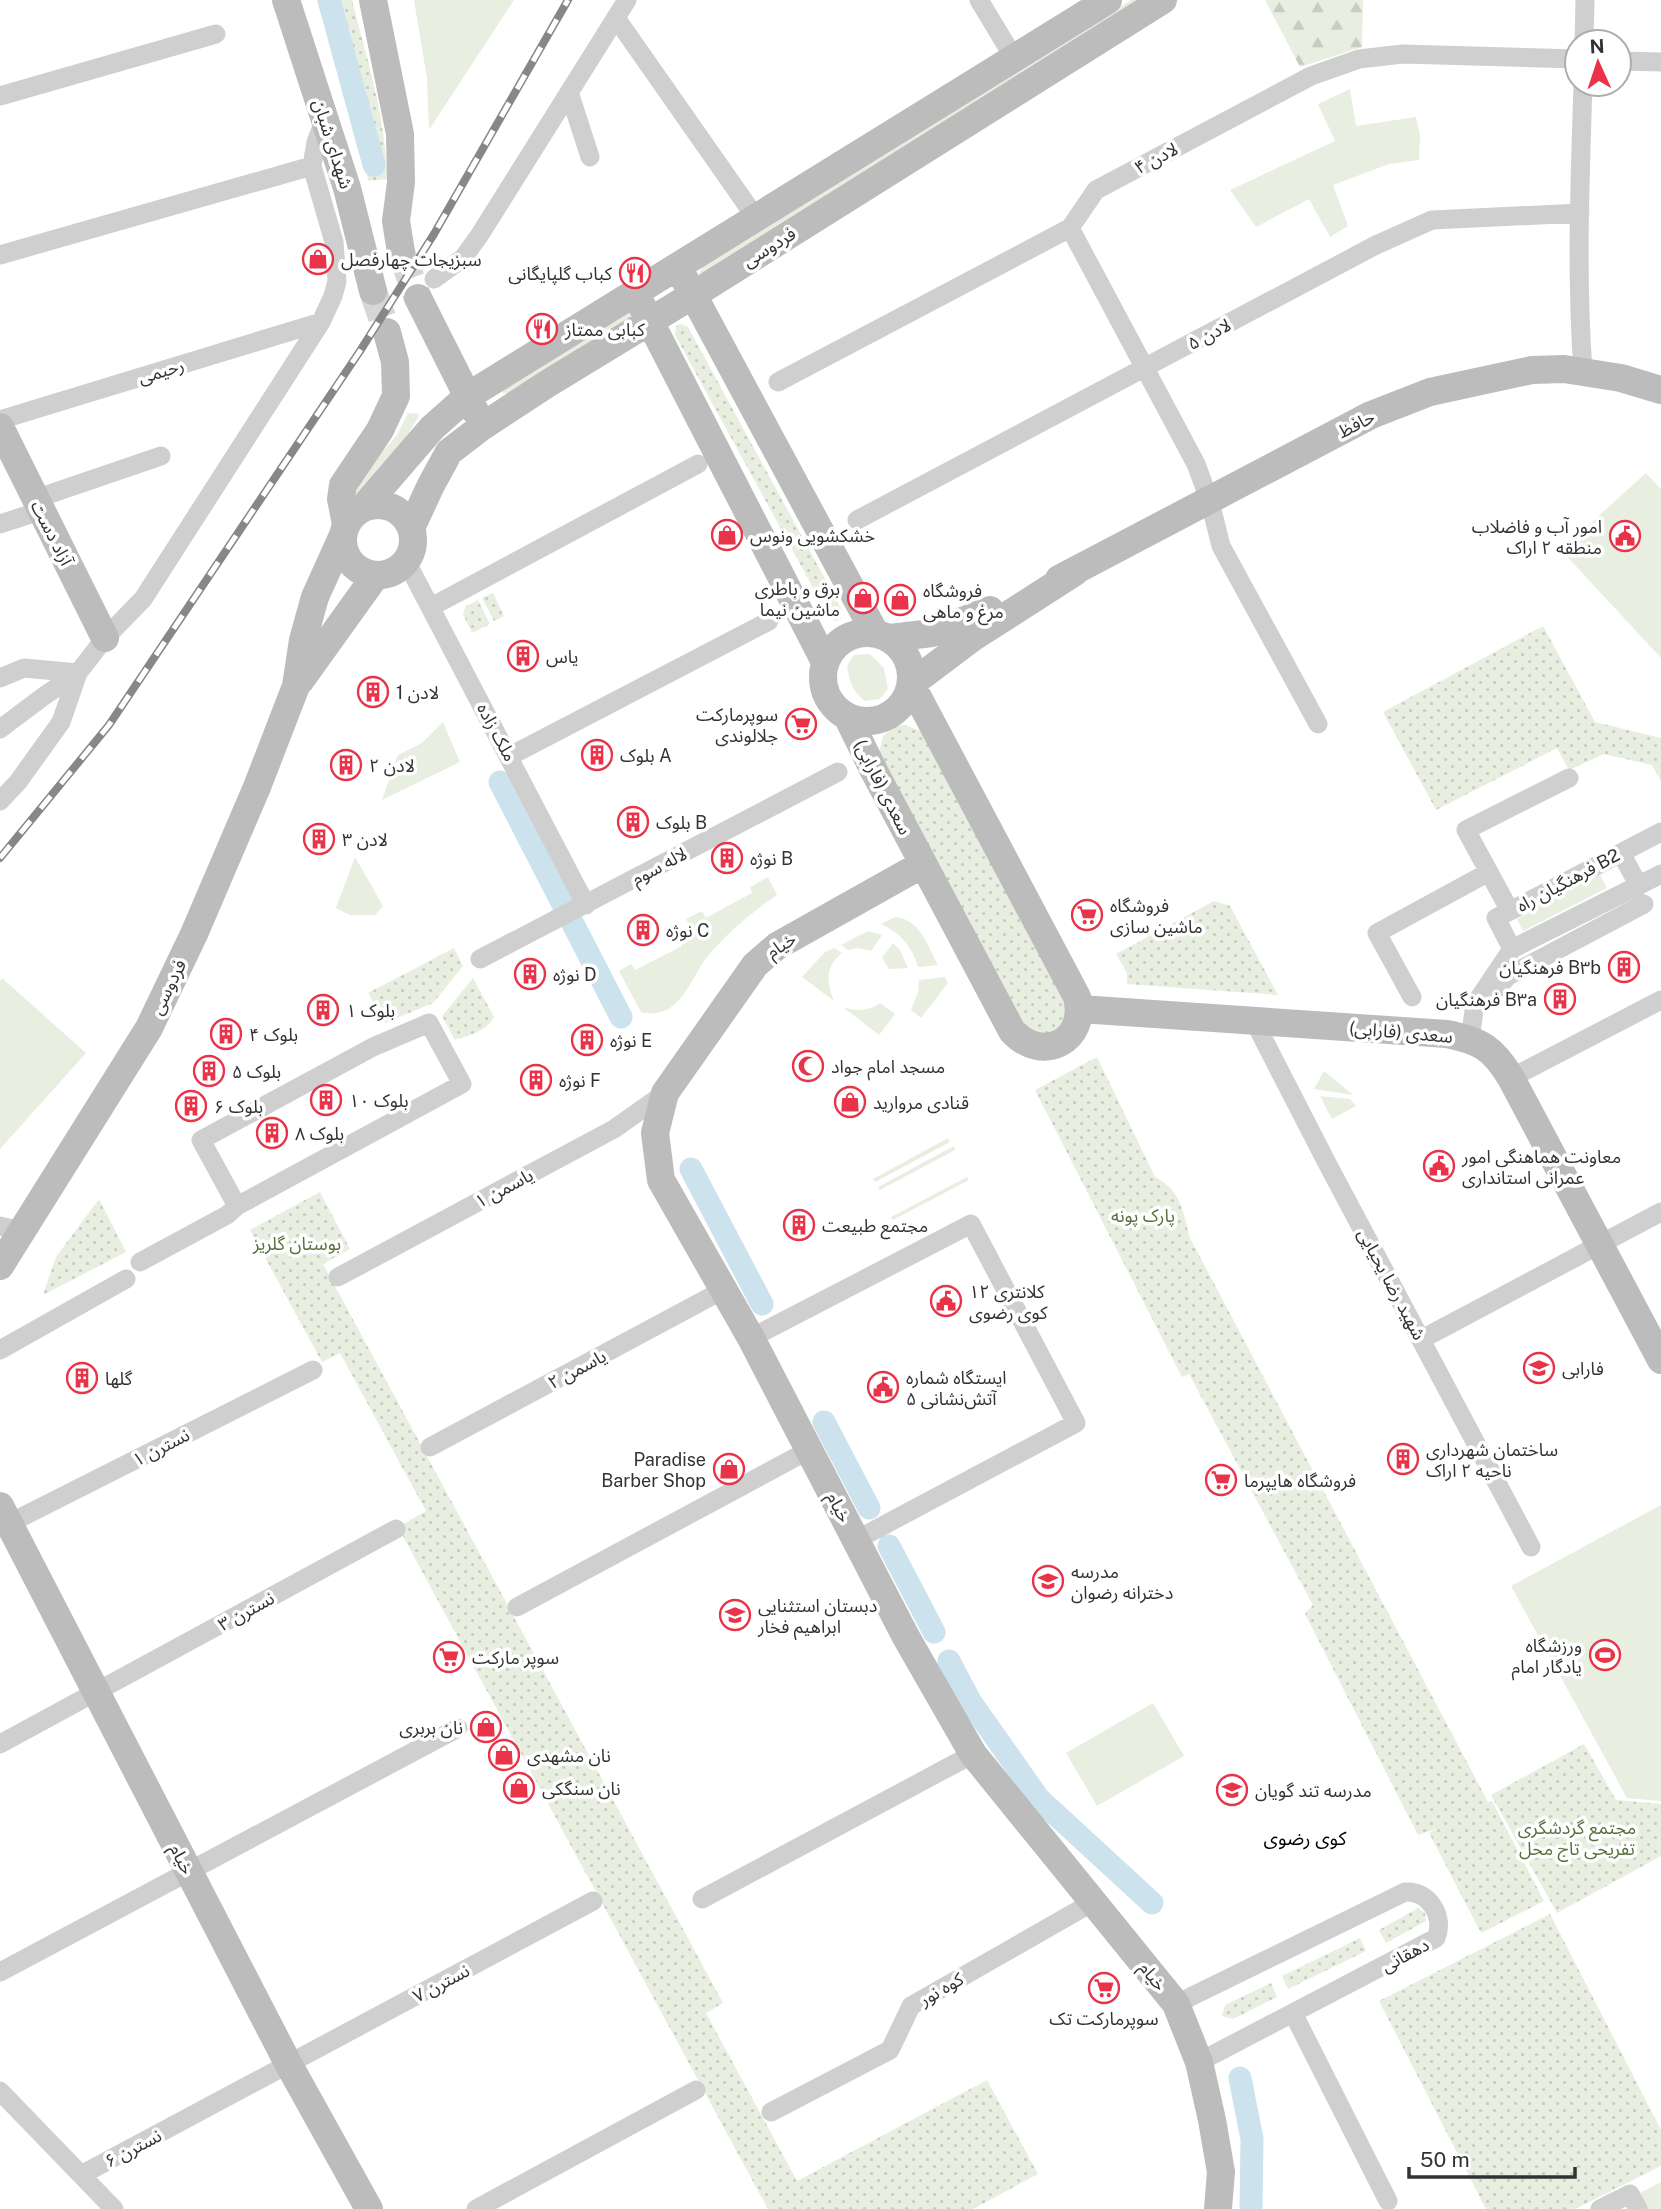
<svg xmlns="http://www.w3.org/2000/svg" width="1661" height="2209" font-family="'Public Sans','Noto Sans Arabic',sans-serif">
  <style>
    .grass { fill: #e8eee0 }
    .forest { fill: url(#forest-firs) }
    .park { fill: url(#park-dots) }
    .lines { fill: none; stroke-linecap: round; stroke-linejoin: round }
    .canal { stroke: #cce3ee; stroke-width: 23 }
    .secondary-tunnel { stroke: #d6d6d6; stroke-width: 28; stroke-dasharray: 28 14; stroke-linecap: butt }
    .street { stroke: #cfcfcf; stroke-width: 19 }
    .secondary { stroke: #bcbcbc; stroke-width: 28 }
    .rail-casing { stroke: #878787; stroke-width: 8 }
    .rail { stroke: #fff; stroke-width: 5; stroke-dasharray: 16; stroke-linecap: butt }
    .labels { text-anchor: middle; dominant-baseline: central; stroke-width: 7; stroke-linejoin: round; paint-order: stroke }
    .street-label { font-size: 18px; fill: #323232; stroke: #fff }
    .poi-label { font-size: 18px; fill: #323232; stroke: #fff; text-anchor: start }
    .park-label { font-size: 18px; fill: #576f3d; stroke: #fff }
    .neighbourhood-label { font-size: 19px; fill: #000; stroke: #fff }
  </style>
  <defs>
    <pattern id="forest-firs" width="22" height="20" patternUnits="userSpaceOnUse" patternTransform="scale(1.75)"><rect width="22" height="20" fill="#e8eee0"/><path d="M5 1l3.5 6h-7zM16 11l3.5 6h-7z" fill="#c7cdc1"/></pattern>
    <pattern id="park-dots" width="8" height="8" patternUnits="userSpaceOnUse" patternTransform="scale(1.75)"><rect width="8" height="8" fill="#e8eee0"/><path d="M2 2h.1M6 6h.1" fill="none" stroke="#c7cdc1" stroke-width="1.8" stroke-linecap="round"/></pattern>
  </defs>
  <rect width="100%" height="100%" fill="#fff"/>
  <!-- grass -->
  <path class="grass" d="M 414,0 L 514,0 L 429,130 L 427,78 Z
    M 1131,0 L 1143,0 L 707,273 L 699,273 L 703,266 Z
    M 1350,89 L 1356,126 L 1416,117 L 1420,136 L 1419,160 L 1389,164 L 1333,185 L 1348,226 L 1330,237 L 1309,199 L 1256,227 L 1230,190 L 1335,141 L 1318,104 Z
    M 630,311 L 633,315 L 631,317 L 508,394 L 503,393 L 502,390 Z
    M 408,413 L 420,414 L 398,452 L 361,493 L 355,493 L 374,461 L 397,435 Z
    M 1646,473 L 1661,489 L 1661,658 L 1561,550 Z
    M 870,654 L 884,668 L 888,689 L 880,699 L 865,701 C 852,691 850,682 847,666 L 854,655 Z
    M 443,722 L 460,762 L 382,800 L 398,755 L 422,743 Z
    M 355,857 L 383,906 L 375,915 L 350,915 L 336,908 Z
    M 1600,875 L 1607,888 L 1523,931 L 1517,919 Z
    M 768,877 L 777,895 C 752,912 726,934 707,957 C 696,971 689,991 676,1003 C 667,1012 653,1016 641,1012 L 619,971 L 631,964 L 635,970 L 682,946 L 679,940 L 693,932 L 686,919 L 702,911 L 706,918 L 752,893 L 750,887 Z
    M 895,917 C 920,919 927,945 938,965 L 918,967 C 912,947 901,933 881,924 Z
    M 868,931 L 882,935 L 871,951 L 858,948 L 848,950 L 841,945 Z
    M 893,943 L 900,950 L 908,968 L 889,969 L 882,958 Z
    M 834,948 L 842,953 C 824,967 827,984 834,1001 L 802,977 L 824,953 Z
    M 945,977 L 948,983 L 921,1018 L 911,1010 L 918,992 L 919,980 Z
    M 2,978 L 86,1053 L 0,1149 L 0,981 Z
    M 880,1003 L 895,1014 L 879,1035 L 843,1007 C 856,1011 867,1012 880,1003 Z
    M 1324,1071 L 1353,1095 L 1314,1089 Z
    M 1320,1096 L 1350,1099 L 1356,1106 L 1332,1119 Z
    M 948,1138 L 950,1142 L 875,1182 L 873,1179 Z
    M 954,1146 L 955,1150 L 880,1190 L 878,1187 Z
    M 967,1177 L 969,1180 L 893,1220 L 891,1217 Z
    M 1661,1505 L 1661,1801 L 1627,1798 L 1511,1586 Z
    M 1153,1703 L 1184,1756 L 1097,1806 L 1066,1753 Z
    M 1661,2182 L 1661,2209 L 1646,2209 L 1638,2194 Z"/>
  <!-- forest -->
  <path class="forest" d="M 1265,0 L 1363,0 L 1362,47 L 1300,67 Z"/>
  <!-- park -->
  <path class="park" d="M 317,0 L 352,0 C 367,59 386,118 387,179 L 368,181 L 365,160 Z
    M 680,324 L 688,327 L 842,610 L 841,619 L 836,621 L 829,617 L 675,335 L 676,326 Z
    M 493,593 L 504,616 L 494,621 L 482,598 Z
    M 478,600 L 490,624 L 472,633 L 463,614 L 466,606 Z
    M 1543,626 L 1595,722 L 1661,738 L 1661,781 L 1652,765 L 1604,754 L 1569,770 L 1557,748 L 1436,810 L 1383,712 Z
    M 905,725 L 921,731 L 1066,1001 L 1067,1017 L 1051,1035 L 1027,1031 L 879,753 L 883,736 L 896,726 Z
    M 1214,901 L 1230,906 L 1278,995 L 1127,984 L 1127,973 L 1116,954 Z
    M 454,948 L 463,966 L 433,1003 L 385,1023 L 368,993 Z
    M 473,978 L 494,1017 C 487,1031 470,1035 455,1040 L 442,1016 Z
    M 1097,1057 L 1155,1177 C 1181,1190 1183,1211 1190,1238 L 1488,1802 L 1492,1801 L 1544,1901 L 1481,1933 L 1429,1833 L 1438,1828 L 1418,1835 L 1305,1614 L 1313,1605 L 1189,1374 L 1182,1377 L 1035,1090 Z
    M 320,1192 L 350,1249 L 323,1264 L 723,2003 L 706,2013 L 797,2181 L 987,2080 L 1038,2174 L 973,2209 L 768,2209 L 398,1527 L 426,1511 L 340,1353 L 322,1362 L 250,1230 Z
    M 99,1199 L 126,1252 L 43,1295 L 56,1257 Z
    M 1584,1744 L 1616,1800 L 1661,1804 L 1661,1856 L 1557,1913 L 1491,1795 Z
    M 1418,1908 L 1425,1913 L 1426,1921 L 1386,1943 L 1379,1930 Z
    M 1550,1914 L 1661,2130 L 1661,2166 L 1575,2209 L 1486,2209 L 1379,2001 Z
    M 1360,1938 L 1366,1951 L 1288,1989 L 1282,1976 Z
    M 1271,1983 L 1277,1997 L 1233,2019 L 1222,2016 L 1225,2005 Z"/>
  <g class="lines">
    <!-- canal -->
    <path class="canal" d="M 329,0 L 374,165
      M 500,782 L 621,1017
      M 691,1169 L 762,1304
      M 824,1422 L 869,1508
      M 889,1546 L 934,1632
      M 949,1661 L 970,1701 L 1039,1799 L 1152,1903
      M 1240,2078 L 1252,2139 L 1251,2209"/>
    <!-- secondary-tunnel -->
    <path class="secondary-tunnel" d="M 401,252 L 418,298
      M 373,291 L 387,332"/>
    <!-- street -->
    <path class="street" d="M 979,0 L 1014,58
      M 616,18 L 756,218
      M 1584,42 L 1585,0
      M 1619,61 L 1661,62
      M 1583,84 C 1580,180 1576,276 1583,371
      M 569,92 L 590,157
      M 0,96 L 216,34
      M 1070,228 L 1196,464 L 1210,502 L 1221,546 L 1318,724
      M 0,255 L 312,166
      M 434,279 L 463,258 L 479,236 L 627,0
      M 778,382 L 1070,228 L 1096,190 L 1311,76 L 1359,59 L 1403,54 L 1577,59
      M 0,420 L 321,322
      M 35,499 L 161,456
      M 857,520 L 1376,245 L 1432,220 L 1580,213
      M 0,524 L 40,511
      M 406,561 L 586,905
      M 431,607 L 698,464
      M 0,678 L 24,668 L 78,673
      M 0,729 L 44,696 L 78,673
      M 510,756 L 769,621
      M 1569,778 L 1466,830 L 1510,911 L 1661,832
      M 0,801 L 18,782 L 61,722 L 78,673 L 105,638 L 143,599 L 321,322 L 333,296 L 337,281 L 334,242 L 312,166 L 316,142 L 325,119
      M 1621,853 L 1639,886
      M 1510,911 L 1496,918 L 1512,949
      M 480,959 L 838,772
      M 1494,992 L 1508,976 L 1644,904
      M 1412,997 L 1377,933 L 1489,872
      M 1254,1021 L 1327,1163 L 1531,1547
      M 1470,1039 L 1475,1004 L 1512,949 L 1661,874
      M 1511,1078 L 1661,1000
      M 0,1226 L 21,1231
      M 140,1262 L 227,1215 L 237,1206 L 462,1084 L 429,1023 L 373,1047 L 201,1140 L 237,1206
      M 338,1277 L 614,1129 L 665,1093
      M 751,1338 L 971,1224 L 1076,1423 L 856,1540
      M 1422,1339 L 1661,1212
      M 0,1350 L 126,1279
      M 430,1447 L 723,1290
      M 8,1524 L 313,1370
      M 517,1607 L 809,1450
      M 0,1744 L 396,1529
      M 702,1899 L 973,1754
      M 0,1972 L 458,1728
      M 1176,2004 L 1405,1892 C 1429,1890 1445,1917 1436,1938 L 1199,2062
      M 1293,2013 L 1388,2201
      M 0,2091 L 114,2209
      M 771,2112 L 890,2050 L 911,2006 L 1093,1902
      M 81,2175 L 593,1901
      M 476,2209 L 696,2090
      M 1600,2209 L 1630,2194 L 1638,2209"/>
    <!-- secondary -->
    <path class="secondary" d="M 286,0 L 347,188 L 373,291
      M 373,0 L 400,134 L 401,182 L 396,221 L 401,252
      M 684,278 L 875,633
      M 418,298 L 475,411
      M 642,306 L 825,662
      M 0,427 L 105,638
      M343 540a35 35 0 1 1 70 0a35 35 0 1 1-70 0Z
      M 363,508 L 432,428 L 468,396 L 1108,0
      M 346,524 L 341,499 L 343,485 L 380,430 L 396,396 L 395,362 L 387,332
      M 411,528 L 431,485 L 449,452 L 483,426 L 547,384 L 693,295 L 1163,0
      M 1059,579 L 1371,415 L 1430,392 L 1532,370 L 1564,369 L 1621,378 L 1661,390
      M823 677a44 44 0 1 1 88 0a44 44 0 1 1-88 0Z
      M 890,638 L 932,633 L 990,610
      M 300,681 L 376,575
      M 847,716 L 874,771 L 1012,1031 C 1042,1064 1088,1041 1077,997 L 911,684 L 972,638 L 1075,572
      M 923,864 L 777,946 L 755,965 L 665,1093 L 655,1133 L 661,1180 L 751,1338 L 906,1637 L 973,1754 L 1176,2004 L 1199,2062 L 1212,2120 L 1221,2172 L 1218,2209
      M 1080,1009 L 1447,1034 C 1481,1041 1493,1048 1511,1078 L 1661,1360
      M 0,1266 L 149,1028 L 194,934 L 257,787 L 296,686 L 303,640 L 315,597 L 343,535
      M 0,1506 L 289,2065 L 369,2209"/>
    <!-- rail casing -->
    <g class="rail-casing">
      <path id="rail" d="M 0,858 L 109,725 L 360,351 L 434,234 L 568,0"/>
    </g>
    <!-- rail -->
    <use href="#rail" class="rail"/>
  </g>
  <!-- icons -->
  <defs>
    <g id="shop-ring" transform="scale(1.575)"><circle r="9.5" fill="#fff" stroke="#e93349" stroke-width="1.5"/><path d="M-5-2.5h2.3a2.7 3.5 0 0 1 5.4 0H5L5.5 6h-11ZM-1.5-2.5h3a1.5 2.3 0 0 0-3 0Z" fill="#e93349"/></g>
    <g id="restaurant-ring" transform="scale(1.575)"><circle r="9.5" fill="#fff" stroke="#e93349" stroke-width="1.5"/><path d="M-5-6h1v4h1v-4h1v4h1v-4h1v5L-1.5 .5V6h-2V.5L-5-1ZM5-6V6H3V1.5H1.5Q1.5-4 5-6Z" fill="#e93349"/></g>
    <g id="civic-ring" transform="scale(1.575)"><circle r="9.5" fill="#fff" stroke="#e93349" stroke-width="1.5"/><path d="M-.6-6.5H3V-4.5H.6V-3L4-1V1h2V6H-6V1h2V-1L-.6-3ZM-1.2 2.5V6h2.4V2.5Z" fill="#e93349"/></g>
    <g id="building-ring" transform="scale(1.575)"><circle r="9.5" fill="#fff" stroke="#e93349" stroke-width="1.5"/><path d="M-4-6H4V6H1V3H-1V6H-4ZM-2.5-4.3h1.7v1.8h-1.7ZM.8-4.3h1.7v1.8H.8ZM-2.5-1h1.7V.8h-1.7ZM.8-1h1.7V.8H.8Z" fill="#e93349"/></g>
    <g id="supermarket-ring" transform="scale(1.575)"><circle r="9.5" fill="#fff" stroke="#e93349" stroke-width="1.5"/><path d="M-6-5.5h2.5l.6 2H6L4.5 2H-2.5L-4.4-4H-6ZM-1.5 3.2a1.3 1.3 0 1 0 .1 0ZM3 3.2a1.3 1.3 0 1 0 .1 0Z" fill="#e93349"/></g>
    <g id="mosque-ring" transform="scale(1.575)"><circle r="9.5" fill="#fff" stroke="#e93349" stroke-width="1.5"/><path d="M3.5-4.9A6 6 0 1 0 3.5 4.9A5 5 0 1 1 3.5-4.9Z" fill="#e93349"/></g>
    <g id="school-ring" transform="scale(1.575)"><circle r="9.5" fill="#fff" stroke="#e93349" stroke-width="1.5"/><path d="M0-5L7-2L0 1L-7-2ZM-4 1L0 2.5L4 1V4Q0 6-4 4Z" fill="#e93349"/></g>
    <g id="stadium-ring" transform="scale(1.575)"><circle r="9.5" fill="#fff" stroke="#e93349" stroke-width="1.5"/><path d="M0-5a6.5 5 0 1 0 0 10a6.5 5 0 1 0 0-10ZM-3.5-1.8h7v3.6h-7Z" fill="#e93349"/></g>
  </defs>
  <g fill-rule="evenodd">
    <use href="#shop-ring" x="318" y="259"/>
    <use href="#restaurant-ring" x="635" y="273"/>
    <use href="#restaurant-ring" x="542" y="329"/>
    <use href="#shop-ring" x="727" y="535"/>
    <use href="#civic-ring" x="1625" y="536"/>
    <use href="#shop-ring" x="863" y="598"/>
    <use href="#shop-ring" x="900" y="600"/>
    <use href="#building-ring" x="523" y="656"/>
    <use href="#building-ring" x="373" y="692"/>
    <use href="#supermarket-ring" x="801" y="724"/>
    <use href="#building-ring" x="597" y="755"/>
    <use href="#building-ring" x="346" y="765"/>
    <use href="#building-ring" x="633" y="822"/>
    <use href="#building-ring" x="319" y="839"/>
    <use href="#building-ring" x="727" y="858"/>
    <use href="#supermarket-ring" x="1087" y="915"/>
    <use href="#building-ring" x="643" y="930"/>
    <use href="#building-ring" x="1624" y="967"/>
    <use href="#building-ring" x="530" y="974"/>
    <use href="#building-ring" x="1560" y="999"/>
    <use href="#building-ring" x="323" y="1010"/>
    <use href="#building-ring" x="226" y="1034"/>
    <use href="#building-ring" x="587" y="1040"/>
    <use href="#mosque-ring" x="808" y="1066"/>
    <use href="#building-ring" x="209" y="1071"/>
    <use href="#building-ring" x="536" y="1080"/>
    <use href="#building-ring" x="326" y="1100"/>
    <use href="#shop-ring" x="850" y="1102"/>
    <use href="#building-ring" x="191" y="1106"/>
    <use href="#building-ring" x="272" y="1133"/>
    <use href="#civic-ring" x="1439" y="1166"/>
    <use href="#building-ring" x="799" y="1225"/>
    <use href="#civic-ring" x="946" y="1301"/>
    <use href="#school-ring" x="1539" y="1368"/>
    <use href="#building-ring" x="82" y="1378"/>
    <use href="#civic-ring" x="883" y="1387"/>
    <use href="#building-ring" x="1403" y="1459"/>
    <use href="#shop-ring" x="729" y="1469"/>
    <use href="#supermarket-ring" x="1221" y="1480"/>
    <use href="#school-ring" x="1048" y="1581"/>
    <use href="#school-ring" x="735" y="1615"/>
    <use href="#stadium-ring" x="1605" y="1655"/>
    <use href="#supermarket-ring" x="449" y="1657"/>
    <use href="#shop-ring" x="486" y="1727"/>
    <use href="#shop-ring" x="504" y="1755"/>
    <use href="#shop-ring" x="519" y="1788"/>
    <use href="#school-ring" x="1232" y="1790"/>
    <use href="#supermarket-ring" x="1104" y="1988"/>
  </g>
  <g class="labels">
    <!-- street labels -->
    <g class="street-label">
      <text transform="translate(333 144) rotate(72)">شهدای شبان</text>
      <text transform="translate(1156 158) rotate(-28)">لادن ۴</text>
      <text transform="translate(769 247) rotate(-32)">فردوسی</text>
      <text transform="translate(1209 334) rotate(-28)">لادن ۵</text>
      <text transform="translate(161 371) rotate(-17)">رحیمی</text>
      <text transform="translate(1356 424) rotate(-27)">حافظ</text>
      <text transform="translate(52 533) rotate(63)">آزاد دست</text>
      <text transform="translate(497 732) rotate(62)">ملک زاده</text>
      <text transform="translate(883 787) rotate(63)">سعدی (فارابی)</text>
      <text transform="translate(659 866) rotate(-28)">لاله سوم</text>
      <text transform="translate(1568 880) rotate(-28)">فرهنگیان راه B2</text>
      <text transform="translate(781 945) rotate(-33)">خیام</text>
      <text transform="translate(168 987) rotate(-64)">فردوسی</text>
      <text transform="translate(1401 1032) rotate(5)">سعدی (فارابی)</text>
      <text transform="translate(504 1188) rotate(-28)">یاسمن ۱</text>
      <text transform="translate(1392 1284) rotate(62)">شهید رضا یحیایی</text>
      <text transform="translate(577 1369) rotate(-28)">یاسمن ۲</text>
      <text transform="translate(161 1447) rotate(-27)">نسترن ۱</text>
      <text transform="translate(839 1507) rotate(62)">خیام</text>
      <text transform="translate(246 1611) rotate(-29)">نسترن ۳</text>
      <text transform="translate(182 1859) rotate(63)">خیام</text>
      <text transform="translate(1405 1955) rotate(-28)">دهقانی</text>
      <text transform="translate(1153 1976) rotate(51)">خیام</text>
      <text transform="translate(441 1983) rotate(-28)">نسترن ۷</text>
      <text transform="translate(941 1989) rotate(-30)">کوه نور</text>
      <text transform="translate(133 2148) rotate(-28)">نسترن ۶</text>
    </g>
    <!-- poi labels -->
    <g class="poi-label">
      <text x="341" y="259">سبزیجات چهارفصل</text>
      <text x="612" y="273" text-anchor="end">کباب گلپایگانی</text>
      <text x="565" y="329">کبابی ممتاز</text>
      <text x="1602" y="526" text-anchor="end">امور آب و فاضلاب<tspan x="1602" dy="21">منطقه ۲ اراک</tspan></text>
      <text x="750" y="535">خشکشویی ونوس</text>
      <text x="840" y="588" text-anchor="end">برق و باطری<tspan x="840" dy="21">ماشین نیما</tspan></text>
      <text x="923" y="590">فروشگاه<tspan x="923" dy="21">مرغ و ماهی</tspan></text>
      <text x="546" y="656">یاس</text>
      <text x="396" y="692">لادن 1</text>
      <text x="778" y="714" text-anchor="end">سوپرمارکت<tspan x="778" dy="21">جلالوندی</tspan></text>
      <text x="620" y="755">بلوک A</text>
      <text x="369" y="765">لادن ۲</text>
      <text x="656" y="822">بلوک B</text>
      <text x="342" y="839">لادن ۳</text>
      <text x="750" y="858">نوژه B</text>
      <text x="1110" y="905">فروشگاه<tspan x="1110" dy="21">ماشین سازی</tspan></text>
      <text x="666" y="930">نوژه C</text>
      <text x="1601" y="967" text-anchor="end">فرهنگیان B۳b</text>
      <text x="553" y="974">نوژه D</text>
      <text x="1537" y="999" text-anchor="end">فرهنگیان B۳a</text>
      <text x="346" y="1010">بلوک ۱</text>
      <text x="249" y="1034">بلوک ۴</text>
      <text x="610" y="1040">نوژه E</text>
      <text x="831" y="1066">مسجد امام جواد</text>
      <text x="232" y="1071">بلوک ۵</text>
      <text x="559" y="1080">نوژه F</text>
      <text x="349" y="1100">بلوک ۱۰</text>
      <text x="873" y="1102">قنادی مروارید</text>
      <text x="214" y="1106">بلوک ۶</text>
      <text x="295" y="1133">بلوک ۸</text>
      <text x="1462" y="1156">معاونت هماهنگی امور<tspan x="1462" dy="21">عمرانی استانداری</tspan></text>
      <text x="822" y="1225">مجتمع طبیعت</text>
      <text x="969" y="1291">کلانتری ۱۲<tspan x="969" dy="21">کوی رضوی</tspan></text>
      <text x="1562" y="1368">فارابی</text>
      <text x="906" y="1377">ایستگاه شماره<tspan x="906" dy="21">۵ آتش‌نشانی</tspan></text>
      <text x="105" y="1378">گلها</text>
      <text x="1426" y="1449">ساختمان شهرداری<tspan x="1426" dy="21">ناحیه ۲ اراک</tspan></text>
      <text x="706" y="1459" text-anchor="end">Paradise<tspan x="706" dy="21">Barber Shop</tspan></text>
      <text x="1244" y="1480">فروشگاه هایپرما</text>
      <text x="1071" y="1571">مدرسه<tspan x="1071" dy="21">دخترانه رضوان</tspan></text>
      <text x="758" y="1605">دبستان استثنایی<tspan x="758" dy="21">ابراهیم فخار</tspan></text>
      <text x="1582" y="1645" text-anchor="end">ورزشگاه<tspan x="1582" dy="21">یادگار امام</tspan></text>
      <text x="472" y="1657">سوپر مارکت</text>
      <text x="463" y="1727" text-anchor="end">نان بربری</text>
      <text x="527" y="1755">نان مشهدی</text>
      <text x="542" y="1788">نان سنگکی</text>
      <text x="1255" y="1790">مدرسه تند گویان</text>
      <text x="1104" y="2018" text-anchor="middle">سوپرمارکت تک</text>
    </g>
    <!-- park labels -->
    <g class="park-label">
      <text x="1143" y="1215">پارک پونه</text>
      <text x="297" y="1243">بوستان گلریز</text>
      <text x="1577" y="1827">مجتمع گردشگری<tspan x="1577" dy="21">تفریحی تاج محل</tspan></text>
    </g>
    <!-- neighbourhood labels -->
    <g class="neighbourhood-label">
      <text x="1305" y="1838">کوی رضوی</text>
    </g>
  </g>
  <!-- north arrow -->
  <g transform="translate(1598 63) rotate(357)"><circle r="33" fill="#ffffff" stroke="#adadad" stroke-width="2"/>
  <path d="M0-5L12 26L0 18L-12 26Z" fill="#e93349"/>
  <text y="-10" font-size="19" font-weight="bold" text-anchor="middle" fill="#323232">N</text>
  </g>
  <!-- scale -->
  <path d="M1409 2167v10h166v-10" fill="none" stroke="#323232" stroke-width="3.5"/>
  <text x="1420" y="2167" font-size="21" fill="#323232" stroke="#ffffff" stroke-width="5" paint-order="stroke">50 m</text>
</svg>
